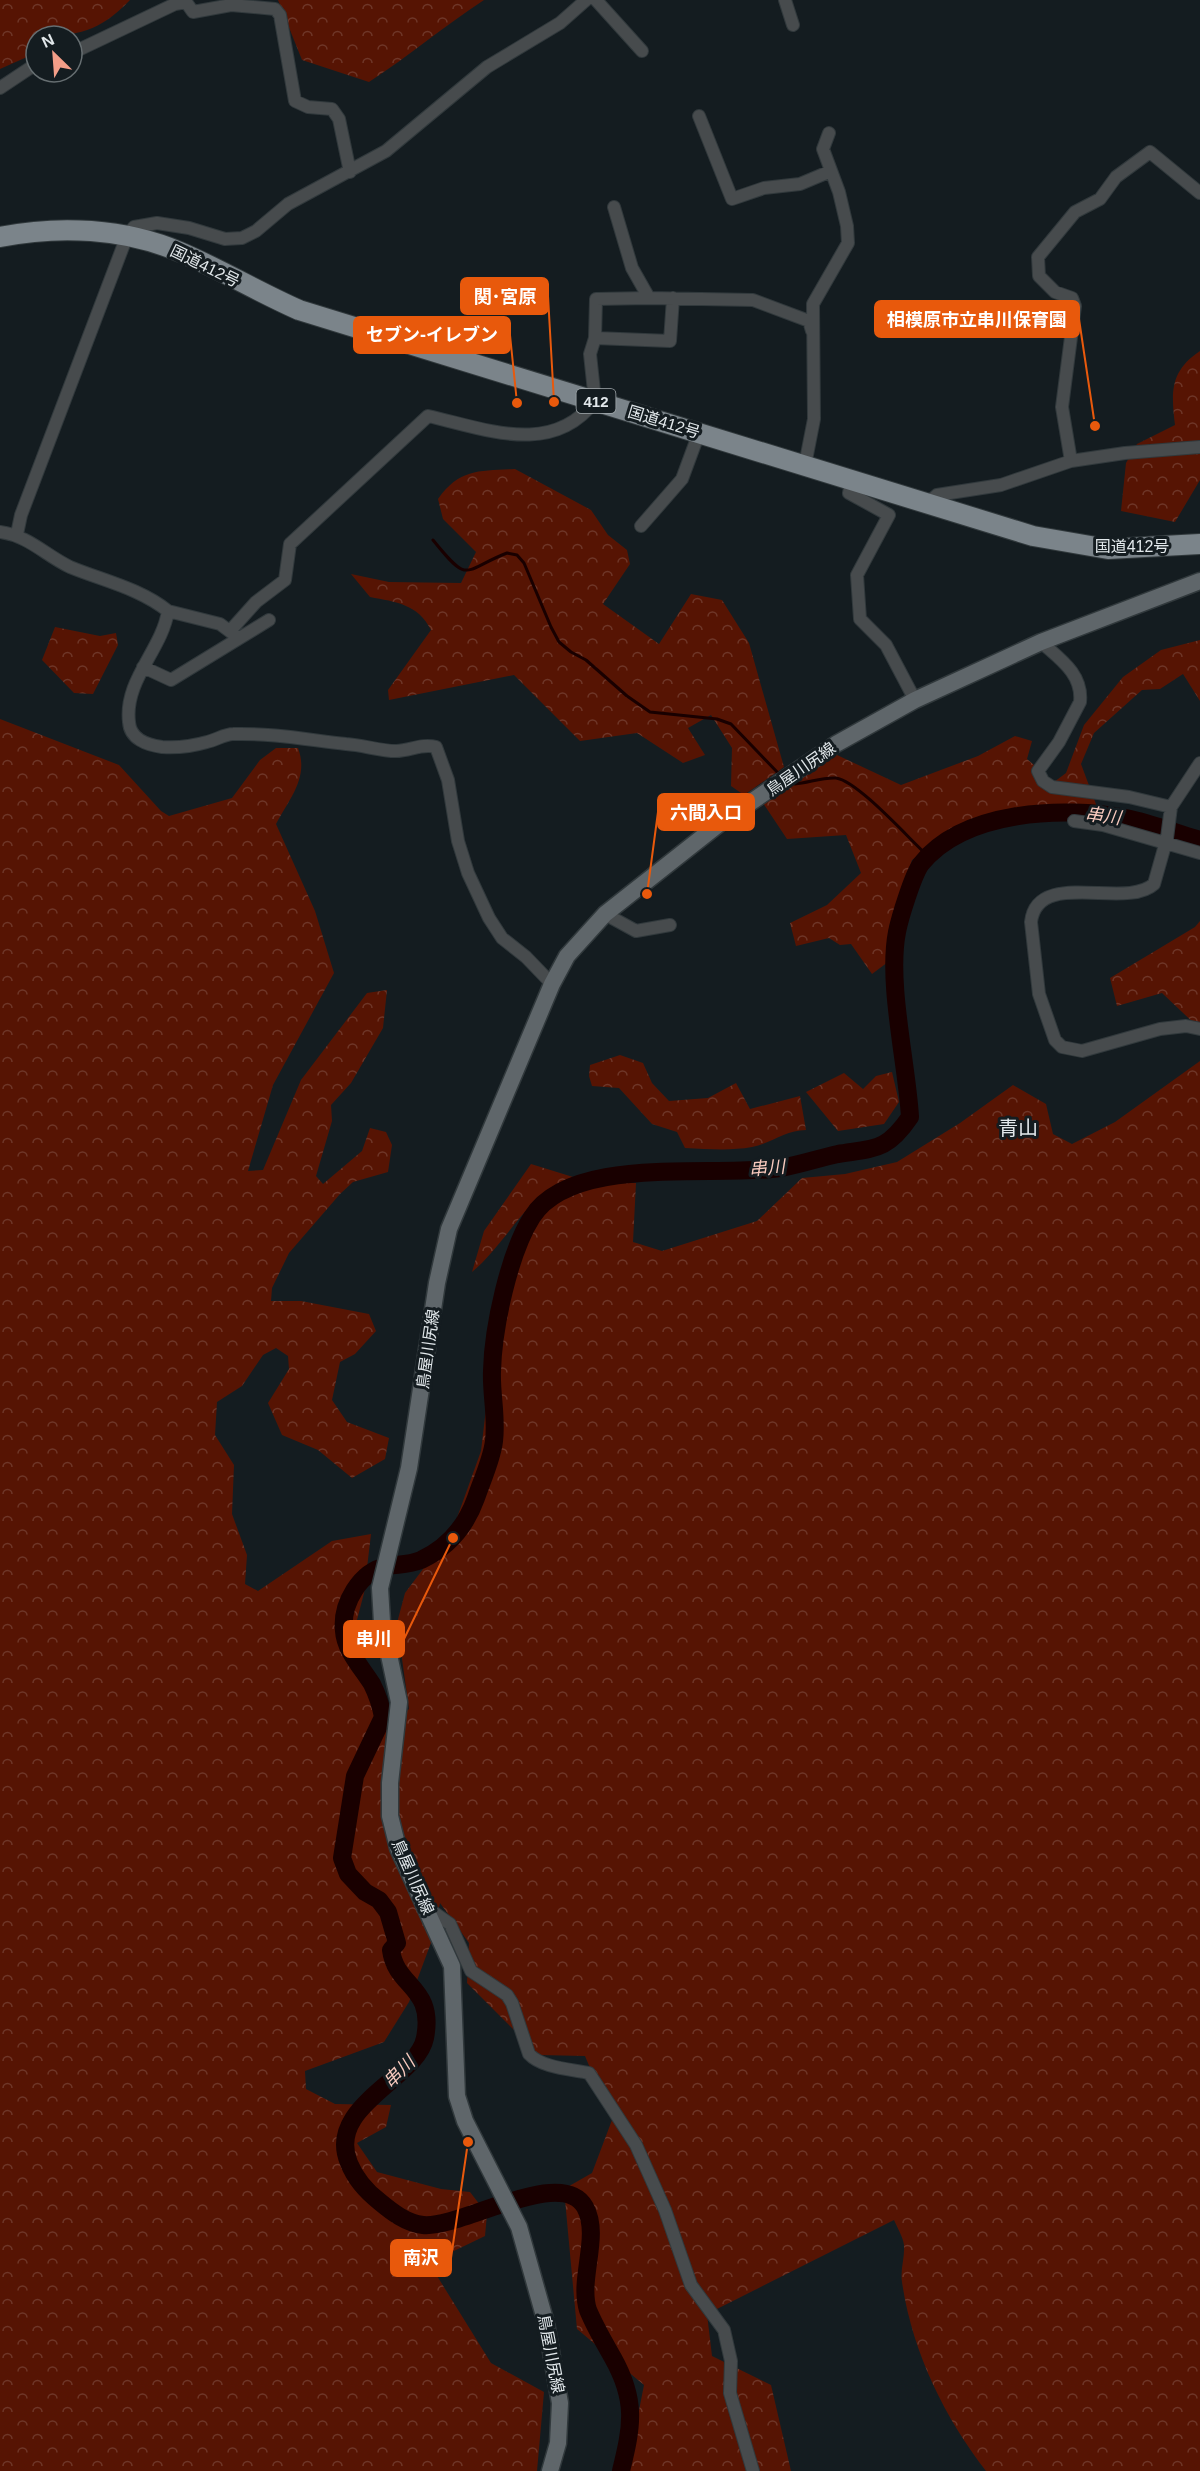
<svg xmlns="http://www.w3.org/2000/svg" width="1200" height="2471" font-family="Helvetica,'Noto Sans JP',sans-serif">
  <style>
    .forest { fill: url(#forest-crowns) }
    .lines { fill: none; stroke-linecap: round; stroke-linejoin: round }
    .stream { stroke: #190000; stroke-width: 3 }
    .river { stroke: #190000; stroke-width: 18 }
    .minor-casing { stroke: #31393c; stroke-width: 14 }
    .secondary-casing { stroke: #31393c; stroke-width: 19 }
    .trunk-casing { stroke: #31393c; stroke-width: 22 }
    .minor { stroke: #474b4d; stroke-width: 12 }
    .secondary { stroke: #5f666a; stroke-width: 16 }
    .trunk { stroke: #7b848a; stroke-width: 20 }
    .labels { text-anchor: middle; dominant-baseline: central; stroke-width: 6; stroke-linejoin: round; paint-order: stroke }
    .shield { fill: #141c20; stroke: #a4abae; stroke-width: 1.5 }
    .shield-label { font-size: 15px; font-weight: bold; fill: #e2e8eb }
    .street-label { font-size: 16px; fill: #e2e8eb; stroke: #141c20 }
    .water-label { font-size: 18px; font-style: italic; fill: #f8cabe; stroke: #141c20 }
    .quarter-label { font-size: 20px; fill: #e2e8eb; stroke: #141c20 }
    .leader { fill: none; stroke: #e8590c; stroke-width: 2 }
    .callout-dot { fill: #e8590c; stroke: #141c20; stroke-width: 2 }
    .callout { fill: #e8590c; stroke: #e8590c; stroke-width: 2 }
    .callout-label { font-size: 18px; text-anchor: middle; font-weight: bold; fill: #fff }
  </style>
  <defs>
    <pattern id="forest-crowns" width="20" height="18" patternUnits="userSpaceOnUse" patternTransform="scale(1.5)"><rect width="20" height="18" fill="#561403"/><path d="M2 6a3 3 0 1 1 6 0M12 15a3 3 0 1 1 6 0" fill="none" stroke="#6e3628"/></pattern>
  </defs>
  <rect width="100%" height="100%" fill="#141c20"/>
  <!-- forest -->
  <path class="forest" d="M 0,0 L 130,0 C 99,32 78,36 36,36 L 36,53 L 0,69 Z
    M 278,0 L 484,0 C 444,26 409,56 369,82 L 302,60 Z
    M 1200,351 L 1200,480 L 1175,522 L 1121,511 L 1126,463 L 1137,444 L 1175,425 C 1171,392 1170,371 1200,351 Z
    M 515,469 L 591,510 L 608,535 L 627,550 L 630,564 L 603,604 L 659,644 L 691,594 L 722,600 L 749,643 L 784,767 L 744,795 L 731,786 L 732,748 L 711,715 L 688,728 L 705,755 L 683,763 L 637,733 L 580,741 L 514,675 L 389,700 L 388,690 L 431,630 C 418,604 396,602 370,597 L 351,574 L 389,582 L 461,583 L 476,552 L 443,519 L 438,499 C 460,468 480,471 515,469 Z
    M 55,627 L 100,636 L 116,633 L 118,645 L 93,694 L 74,693 L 42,660 Z
    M 1200,640 L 1200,701 L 1183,674 L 1160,689 L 1142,690 L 1094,733 L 1081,764 L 1100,815 L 1021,807 L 951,832 L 912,860 L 889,927 L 892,959 L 872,974 L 851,944 L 840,945 L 829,938 L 796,946 L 790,923 L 827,905 L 861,873 L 846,835 L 787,839 L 763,803 L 837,755 L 901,785 L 978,756 L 1015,736 L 1032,741 L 1027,759 L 1054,782 L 1066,773 L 1084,725 L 1123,677 L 1161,650 Z
    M 0,719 L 119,765 L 161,811 L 169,816 L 232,798 L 260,760 L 276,748 L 298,748 C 309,777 290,798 276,824 L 315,911 L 334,973 L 273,1085 L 248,1171 L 263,1170 L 301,1080 L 367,993 L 387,990 L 383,1028 L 351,1083 L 331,1105 L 332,1121 L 316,1176 L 323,1184 L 362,1151 L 370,1128 L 386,1132 L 392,1145 L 388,1172 L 353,1182 L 340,1194 L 289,1253 L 272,1288 L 271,1301 L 301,1301 L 369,1314 L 376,1331 L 355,1354 L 340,1362 L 332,1400 L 347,1422 L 389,1438 L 385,1459 L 352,1478 L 318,1450 L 282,1435 L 268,1403 L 289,1369 L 288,1356 L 276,1348 L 263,1355 L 242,1386 L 217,1402 L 215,1435 L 234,1465 L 232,1514 L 247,1555 L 245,1584 L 258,1591 L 332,1541 L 371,1534 L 364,1593 L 351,1643 L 385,1729 L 409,1709 L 397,1623 L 405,1593 L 453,1529 L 481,1451 L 488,1392 L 487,1363 L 504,1275 L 502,1265 L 513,1238 L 568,1192 L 603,1183 L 636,1183 L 633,1242 L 662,1251 L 757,1221 L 802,1178 L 845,1174 L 897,1162 L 960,1123 L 1013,1085 L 1046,1104 L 1053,1134 L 1072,1144 L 1115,1122 L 1200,1061 L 1200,2471 L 986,2471 C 944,2417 912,2351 902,2282 C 900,2270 905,2258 904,2245 C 903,2237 897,2227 894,2220 L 707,2314 L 712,2356 L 771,2385 L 791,2471 L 627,2471 L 644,2385 L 577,2329 L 564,2189 L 592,2173 L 612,2120 L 585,2056 L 539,2055 L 467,1983 L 469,1943 L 440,1903 L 432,1940 L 409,2002 L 384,2042 L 305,2071 L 306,2089 L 335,2104 L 391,2105 L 386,2127 L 357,2143 L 377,2172 L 441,2189 L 470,2192 L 487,2214 L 485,2236 L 429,2263 L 491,2363 L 544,2392 L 537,2471 L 0,2471 Z
    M 1200,921 L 1200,1029 L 1162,993 L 1117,1006 L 1110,978 L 1195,927 Z
    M 620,1055 L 643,1063 L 652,1083 L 669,1101 L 708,1098 L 736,1083 L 750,1109 L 800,1096 L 806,1130 C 786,1130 772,1143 752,1147 C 730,1151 708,1149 685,1148 L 677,1132 L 652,1124 L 619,1088 L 592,1086 L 589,1076 L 590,1065 Z
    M 892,1072 L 899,1102 L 884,1124 L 838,1131 L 806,1092 L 844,1073 L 863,1089 L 876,1076 Z
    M 531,1164 L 573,1177 C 528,1192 507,1243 472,1272 L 484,1231 Z"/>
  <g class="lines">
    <!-- stream -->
    <path class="stream" d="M 433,540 C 470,586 463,570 507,553 L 517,555 L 524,563 L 551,627 L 559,642 L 571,652 L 586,660 L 627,696 L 650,712 L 717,719 L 731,724 L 779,774
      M 795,784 C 808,783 823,777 836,778 C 858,781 910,840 929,857"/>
    <!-- river -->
    <path class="river" d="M 621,2471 C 632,2426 637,2401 613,2358 C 604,2342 595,2327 588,2310 C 578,2279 601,2236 585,2207 C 562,2165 460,2229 423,2225 C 406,2223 392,2212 380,2202 C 367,2192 355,2178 349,2163 C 325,2106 417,2079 425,2038 C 435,1986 396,1988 391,1950 L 397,1943 L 388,1912 L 379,1900 L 365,1892 L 348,1874 L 342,1858 L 355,1776 L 383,1717 C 381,1706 377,1694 372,1684 C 362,1668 345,1650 344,1631 C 341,1604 360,1571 387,1566 C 400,1564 409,1565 421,1560 C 449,1547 466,1526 476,1498 C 482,1480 492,1459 494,1441 C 497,1417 491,1394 492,1371 C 493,1328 509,1253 532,1217 C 572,1154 713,1178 780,1168 C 799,1165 819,1158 838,1154 C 875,1148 887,1151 910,1117 C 907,1064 887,983 897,932 C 900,917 913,875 921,864 C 964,810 1064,806 1126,818 C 1151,823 1176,833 1200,840"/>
    <!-- minor casing -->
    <g class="minor-casing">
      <path id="minor" d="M 596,0 L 642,51
        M 785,0 L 793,25
        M 72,53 L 175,4 L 186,2 L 193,12 L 231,5 L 275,9 L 280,15 L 295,101 L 308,107 L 332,109 L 339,119 L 350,172
        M 0,88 L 36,64
        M 699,116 L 732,199 L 764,188 L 800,184 L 831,171
        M 614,207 L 632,268 L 649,298 L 753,300 L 809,321 L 812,331
        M 595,338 L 670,341 L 673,298
        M 1071,461 L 1125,453 L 1200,447
        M 805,465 L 814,419 L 813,304 L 848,243 L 847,226 L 839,192 L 823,149 L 829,133
        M 852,479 L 849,493 L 889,515 L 857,575 L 860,619 L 886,645 L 915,700
        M 927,504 L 937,495 L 1001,485 L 1071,461 L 1062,407 L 1075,306 L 1072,298 L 1055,292 L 1039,276 L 1038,257 L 1075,212 L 1100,199 L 1116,177 L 1150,152 L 1200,193
        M 641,526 L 682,479 L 699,433
        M 0,532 C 29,536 45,555 70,567 C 104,581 139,588 168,611 C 162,650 124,680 129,722 C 130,739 147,745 162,747 C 176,748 193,746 207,742 C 216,740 225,734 233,734 C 272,733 309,740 346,744 C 363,745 380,751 396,751 C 410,751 422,743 436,747 L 448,780 L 458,841 L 468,873 L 489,918 L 502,938 L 526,957 L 552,984
        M 17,534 L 21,515 L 127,236 L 134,227 L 157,223 L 189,228 L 225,239 L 242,238 L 256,231 L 288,204 L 386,151 L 487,67 L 560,23 L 586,0
        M 168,611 L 220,624 L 236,636
        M 230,631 L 256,602 L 285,580 L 290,544 L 428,416 C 486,429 552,457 595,401 L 590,354 L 595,338 L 596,299 L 649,298
        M 1041,642 C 1060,659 1083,674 1080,702 L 1059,742 L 1038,771 L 1043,781 L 1052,787 L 1129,797 L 1171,807
        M 143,667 L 171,680 L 269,620
        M 1200,763 L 1171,807 L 1167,838 L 1154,884 C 1126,910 1037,868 1031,922 L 1039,994 L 1055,1040 L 1062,1047 L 1082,1051 L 1160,1029 L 1186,1026 L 1200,1029
        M 1074,821 L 1103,825 L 1200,853
        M 605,914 L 636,931 L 670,925
        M 426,1907 L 450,1924 L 471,1971 L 507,1995 L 512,2003 L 529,2054 C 542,2068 570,2069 589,2073 L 636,2145 L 665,2210 L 691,2285 L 724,2330 L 731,2361 L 730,2393 L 753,2471"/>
    </g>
    <!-- secondary casing -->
    <g class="secondary-casing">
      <path id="secondary" d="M 550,2471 L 558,2443 L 560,2403 L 546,2323 L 519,2227 L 465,2121 L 457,2096 L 452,1966 L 398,1848 L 390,1816 L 390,1783 L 399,1702 L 382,1622 L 380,1588 L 409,1468 L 437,1283 L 449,1229 L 552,984 L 567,956 L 605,914 L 719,824 L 836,744 L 915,700 L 1041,642 L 1200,581"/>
    </g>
    <!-- trunk casing -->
    <g class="trunk-casing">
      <path id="trunk" d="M 0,237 C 59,225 124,228 180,252 C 220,269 258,292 299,310 L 1033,536 L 1108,549 L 1200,544"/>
    </g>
    <!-- minor -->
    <use href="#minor" class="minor"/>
    <!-- secondary -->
    <use href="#secondary" class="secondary"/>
    <!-- trunk -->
    <use href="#trunk" class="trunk"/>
  </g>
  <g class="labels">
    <!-- shield labels -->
    <rect class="shield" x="576.5" y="389" width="39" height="24" rx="4.5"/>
    <g class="shield-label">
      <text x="596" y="401">412</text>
    </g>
    <!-- street labels -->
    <g class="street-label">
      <text transform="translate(205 266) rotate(26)">国道412号</text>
      <text transform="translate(664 422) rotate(17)">国道412号</text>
      <text x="1132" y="546">国道412号</text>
      <text transform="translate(801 769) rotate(-35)">鳥屋川尻線</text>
      <text transform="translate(428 1349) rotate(-82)">鳥屋川尻線</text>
      <text transform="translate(413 1877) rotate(66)">鳥屋川尻線</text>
      <text transform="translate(551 2354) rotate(79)">鳥屋川尻線</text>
    </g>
    <!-- water labels -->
    <g class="water-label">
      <text transform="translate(1103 816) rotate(7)">串川</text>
      <text transform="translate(767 1168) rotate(-5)">串川</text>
      <text transform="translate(399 2072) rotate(-45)">串川</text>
    </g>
    <!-- quarter labels -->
    <g class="quarter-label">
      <text x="1018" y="1128">青山</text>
    </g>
  </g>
  <!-- callouts -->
  <path class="leader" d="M554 402L548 296M1095 426L1079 319M517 403L510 335M647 894L658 812M453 1538L404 1639M468 2142L451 2258"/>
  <g class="callout-dot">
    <circle cx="554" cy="402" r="6"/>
    <circle cx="1095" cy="426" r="6"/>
    <circle cx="517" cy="403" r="6"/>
    <circle cx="647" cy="894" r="6"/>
    <circle cx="453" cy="1538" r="6"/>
    <circle cx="468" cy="2142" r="6"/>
  </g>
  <g class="callout">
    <rect x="461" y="278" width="87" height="36" rx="6"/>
    <rect x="875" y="301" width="204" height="36" rx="6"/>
    <rect x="354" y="317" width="156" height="36" rx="6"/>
    <rect x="658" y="794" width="96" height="36" rx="6"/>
    <rect x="344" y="1621" width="60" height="36" rx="6"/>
    <rect x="391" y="2240" width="60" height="36" rx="6"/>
  </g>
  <g class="callout-label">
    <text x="505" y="303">関･宮原</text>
    <text x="977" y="326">相模原市立串川保育園</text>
    <text x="432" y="341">セブン-イレブン</text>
    <text x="706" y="819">六間入口</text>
    <text x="374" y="1645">串川</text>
    <text x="421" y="2264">南沢</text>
  </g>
  <!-- north arrow -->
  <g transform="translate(54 54) rotate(335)"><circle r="28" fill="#141c20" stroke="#666e71" stroke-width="1.5"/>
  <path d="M0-4.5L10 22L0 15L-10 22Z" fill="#f49e88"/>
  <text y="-9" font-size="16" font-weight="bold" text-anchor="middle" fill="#e2e8eb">N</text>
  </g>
</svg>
